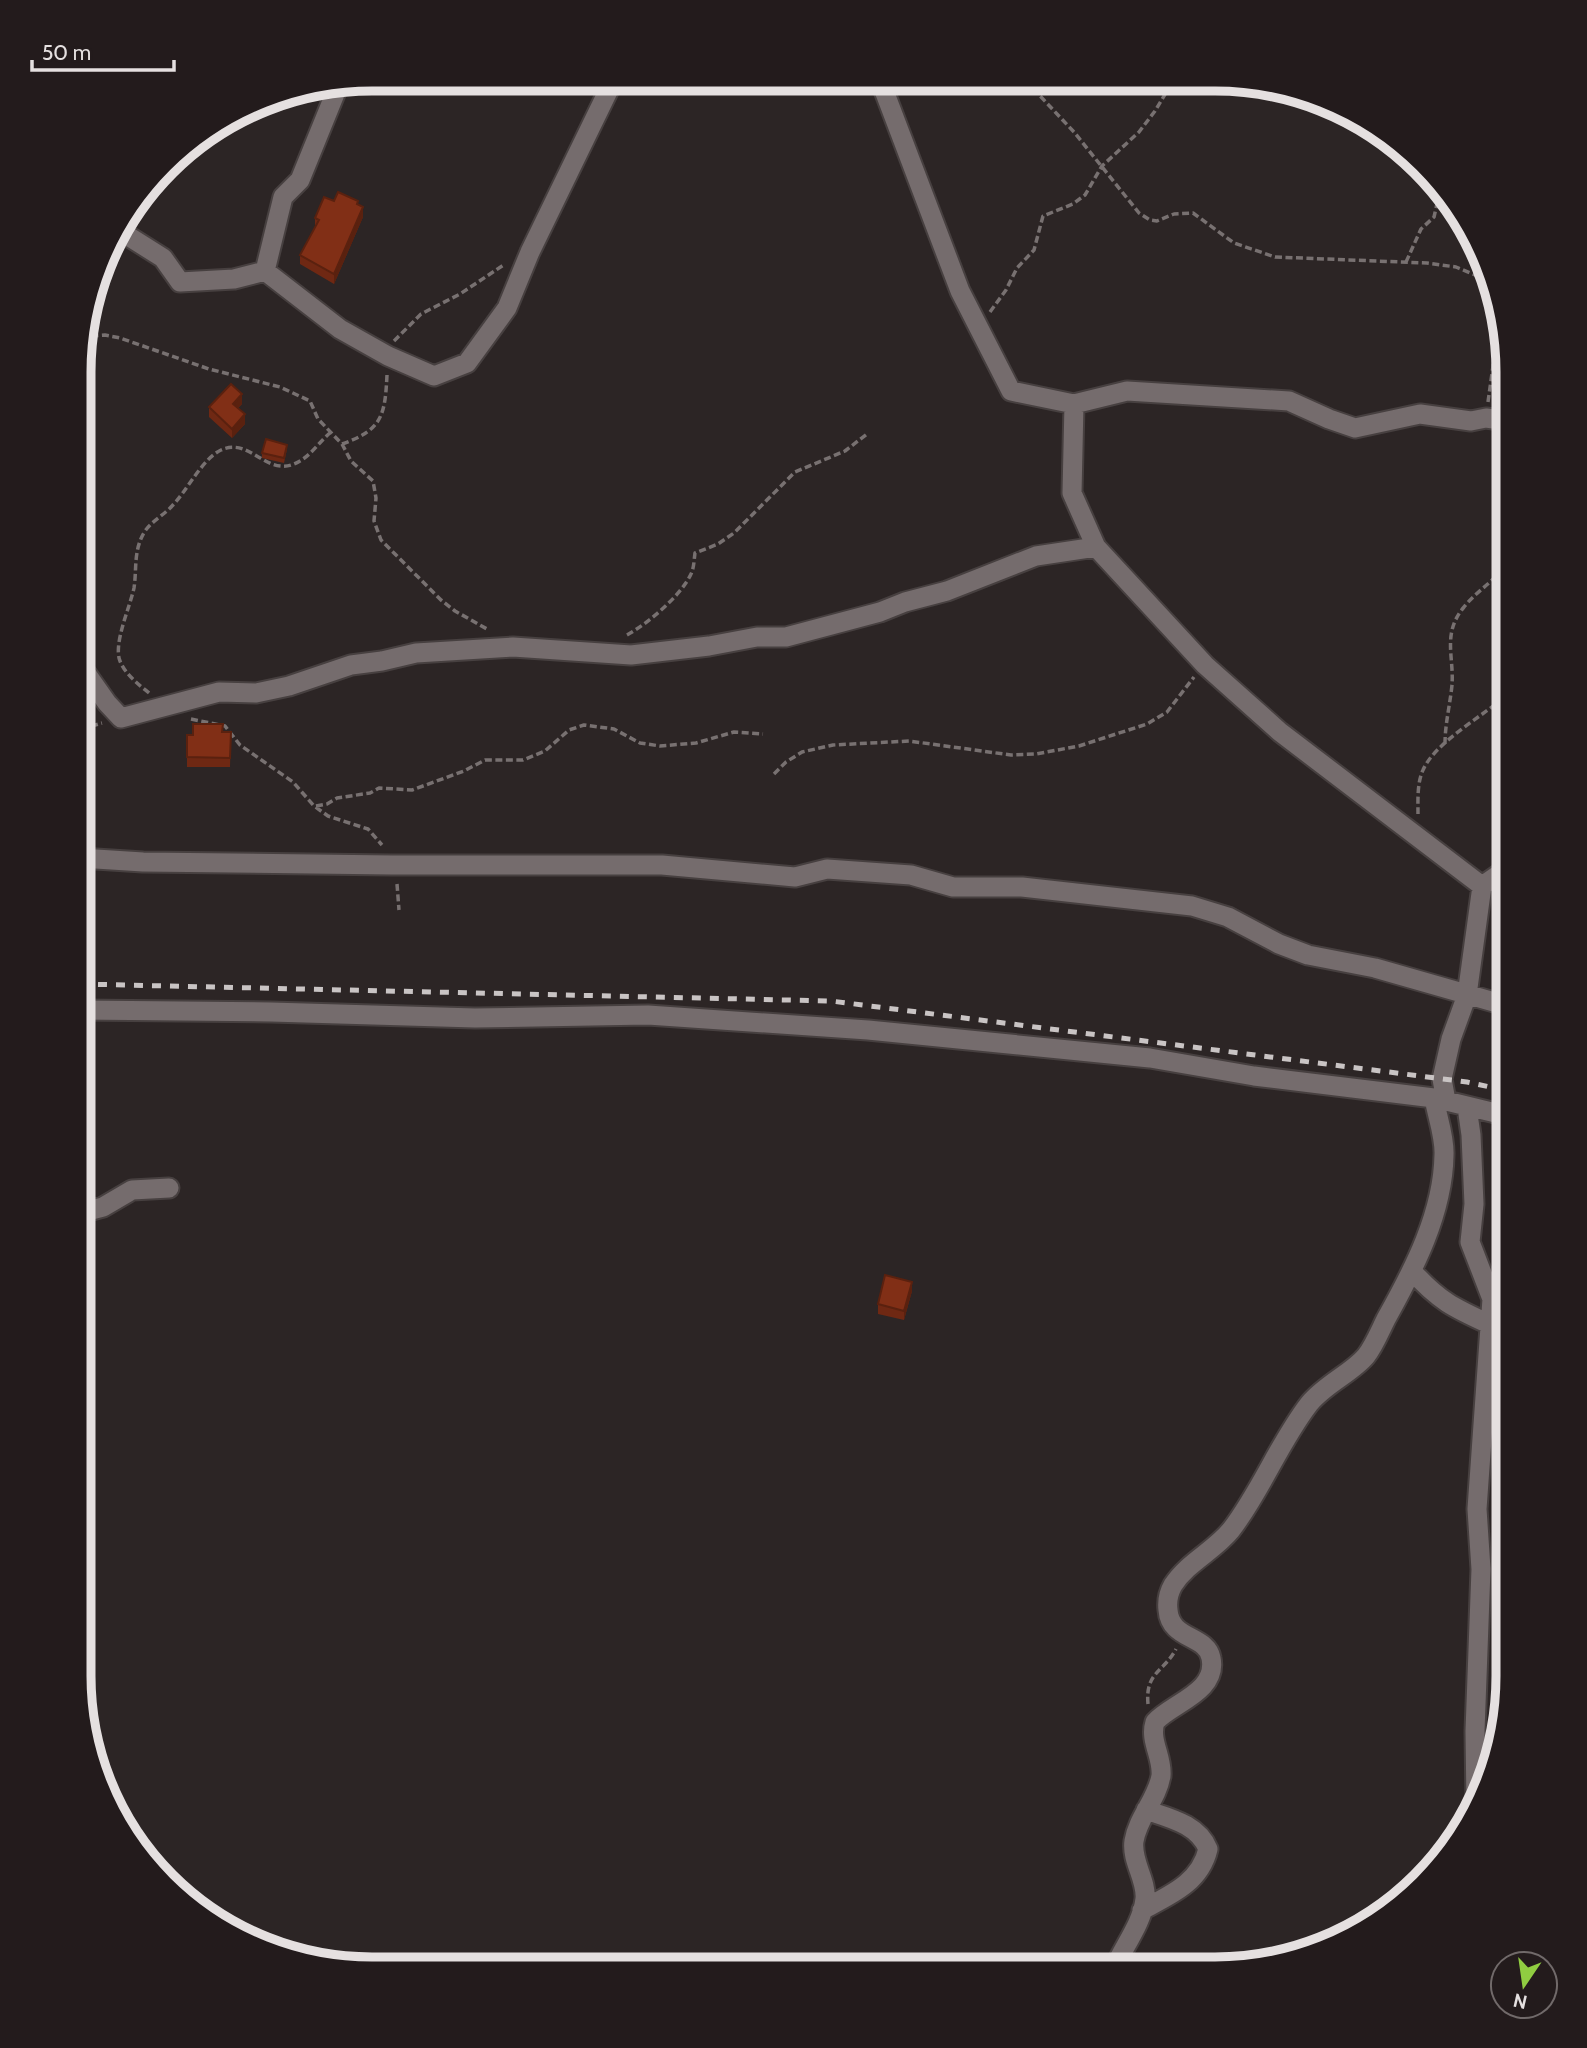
<svg xmlns="http://www.w3.org/2000/svg" width="1587" height="2048" font-family="Cabin,sans-serif">
  <style>
    .lines { fill: none; stroke-linecap: round; stroke-linejoin: round }
    .street-casing { stroke: #474040; stroke-width: 23 }
    .path { stroke: #787171; stroke-width: 3.5; stroke-dasharray: 7 3.5; stroke-linecap: butt }
    .street { stroke: #756c6d; stroke-width: 19 }
    .rail { stroke: #c9c4c4; stroke-width: 5; stroke-dasharray: 9 9; stroke-linecap: butt }
    .wall { fill: #6f2813 }
    .shaded-wall { fill: #5a210f }
    .building { fill: #812f16; stroke: #5a210f; stroke-width: 2 }
    .rim { fill: none; stroke: #e5e0e0; stroke-width: 9 }
  </style>
  <rect width="100%" height="100%" fill="#2c2525"/>
  <g class="lines">
    <!-- street casing -->
    <g class="street-casing">
      <path id="street" d="M 880,80 L 960,291 L 1011,391 L 1074,404 L 1072,493 L 1096,547 L 1205,665 L 1280,732 L 1482,886
        M 117,229 L 163,258 L 180,282 L 234,279 L 265,271 L 283,197 L 300,180 L 339,84
        M 265,271 L 340,329 L 388,356 L 434,376 L 467,363 L 507,308 L 530,252 L 614,79
        M 1074,404 L 1127,391 L 1289,401 L 1329,419 L 1355,428 L 1420,414 L 1471,421 L 1486,418 L 1508,421
        M 81,666 L 107,703 L 121,718 L 219,692 L 256,693 L 289,686 L 351,665 L 382,661 L 416,653 L 513,647 L 631,655 L 709,646 L 757,637 L 786,637 L 880,612 L 905,602 L 947,591 L 1036,556 L 1096,547
        M 80,858 L 143,862 L 392,865 L 662,865 L 795,877 L 827,869 L 911,875 L 953,887 L 1022,887 L 1192,906 L 1228,917 L 1279,944 L 1308,955 L 1375,968 L 1508,1006
        M 80,1010 L 271,1012 L 475,1018 L 648,1015 L 868,1030 L 1150,1058 L 1254,1076 L 1434,1098 L 1508,1116
        M 1446,1101 L 1442,1079 L 1451,1039 L 1467,995 L 1482,886 L 1508,868
        M 1467,1107 L 1471,1135 L 1474,1204 L 1470,1242 L 1492,1299 L 1477,1509 L 1481,1569 L 1475,1731 L 1476,1804
        M 80,1213 L 103,1207 L 132,1190 L 169,1188
        M 1412,1271 C 1439,1301 1454,1308 1489,1324
        M 1142,1910 C 1170,1895 1200,1883 1208,1849 C 1198,1824 1169,1818 1146,1810
        M 1114,1969 C 1123,1947 1142,1924 1145,1899 C 1147,1880 1131,1861 1134,1841 C 1138,1817 1157,1799 1161,1776 C 1163,1757 1149,1741 1155,1722 C 1172,1703 1218,1692 1211,1658 C 1207,1635 1170,1640 1168,1610 C 1167,1602 1169,1592 1173,1585 C 1188,1562 1214,1551 1231,1530 C 1261,1491 1279,1443 1309,1404 C 1325,1384 1352,1373 1366,1356 C 1374,1346 1380,1331 1386,1319 C 1414,1269 1443,1213 1444,1155 C 1445,1137 1437,1116 1434,1098"/>
    </g>
    <!-- path -->
    <path class="path" d="M 1026,81 L 1074,132 L 1139,213 L 1150,220 L 1157,221 L 1174,214 L 1193,213 L 1234,243 L 1275,257 L 1427,263 L 1456,267 L 1475,275 L 1489,288
      M 1406,262 L 1421,229 L 1434,217 L 1439,195
      M 990,312 L 1006,290 L 1017,268 L 1034,250 L 1043,216 L 1073,204 L 1085,195 L 1102,166 L 1139,132 L 1155,111 L 1173,81
      M 81,337 L 105,335 L 120,338 L 209,369 L 280,387 L 310,401 L 318,419 L 342,444 L 351,461 L 373,481 L 376,498 L 374,521 L 381,540 L 441,600 L 455,611 L 487,629
      M 394,341 L 421,314 L 460,294 L 505,264
      M 1488,402 L 1498,330
      M 342,444 C 382,430 385,416 387,375
      M 627,635 C 647,624 681,596 691,574 C 694,568 694,560 695,553 L 718,544 L 734,533 L 795,472 L 845,451 L 867,434
      M 149,693 C 139,685 125,674 120,661 C 113,644 130,607 134,588 C 137,569 133,550 145,531 C 152,521 164,515 172,506 C 187,491 202,459 221,450 C 252,436 267,481 300,461 C 312,454 320,441 331,432
      M 191,719 L 225,726 L 240,745 L 293,782 L 314,806 L 328,816 L 368,829 L 382,845
      M 81,729 L 102,723
      M 1445,744 C 1445,724 1450,705 1452,685 C 1454,656 1442,633 1464,607 C 1478,589 1498,580 1508,560
      M 774,774 L 786,762 L 802,752 L 833,745 L 909,741 L 1011,755 L 1036,754 L 1079,746 L 1147,724 L 1167,712 L 1194,677
      M 316,806 L 327,804 L 337,798 L 370,793 L 379,788 L 412,790 L 464,771 L 485,760 L 523,760 L 545,751 L 569,730 L 584,725 L 614,729 L 640,743 L 660,746 L 696,743 L 734,732 L 763,734
      M 1418,814 C 1418,800 1417,783 1423,770 C 1435,742 1485,715 1508,694
      M 1503,850 L 1508,839
      M 397,884 L 399,910
      M 1148,1704 C 1145,1672 1164,1672 1176,1649"/>
    <!-- street -->
    <use href="#street" class="street"/>
    <!-- rail -->
    <path class="rail" d="M 80,984 L 831,1001 L 1467,1082 L 1508,1091"/>
  </g>
  <!-- wall -->
  <path class="wall" d="M 334,201 L 358,205 L 363,217 L 334,284 L 300,264 L 300,255 L 315,228 L 315,218 Z
    M 242,404 L 238,408 L 245,424 L 232,438 L 209,417 L 209,407 Z
    M 287,449 L 284,463 L 262,458 L 262,453 Z
    M 222,732 L 231,732 L 230,767 L 187,767 L 187,735 Z
    M 912,1291 L 904,1320 L 878,1314 L 878,1304 Z"/>
  <!-- shaded-wall -->
  <path class="shaded-wall" d="M 363,207 L 363,217 L 334,284 L 334,274 Z
    M 242,394 L 242,404 L 233,413 L 233,404 Z
    M 245,414 L 245,424 L 232,438 L 232,429 Z
    M 912,1282 L 912,1291 L 904,1320 L 904,1311 Z"/>
  <!-- building -->
  <path class="building" d="M 338,192 L 358,201 L 357,204 L 363,207 L 334,274 L 300,255 L 319,220 L 315,218 L 324,197 L 334,201 Z
    M 231,384 L 242,394 L 233,404 L 245,414 L 232,429 L 209,407 Z
    M 266,439 L 287,445 L 284,458 L 262,453 Z
    M 193,724 L 223,724 L 222,732 L 231,732 L 230,758 L 187,757 L 187,735 L 193,735 Z
    M 885,1275 L 912,1282 L 904,1311 L 878,1304 Z"/>
  <!-- crop -->
  <path d="M0 0H1587V2048H0ZM372 91H1215A281 281 0 0 1 1496 372V1676A281 281 0 0 1 1215 1957H372A281 281 0 0 1 91 1676V372A281 281 0 0 1 372 91Z" fill="#231b1c" fill-rule="evenodd"/>
  <path class="rim" d="M372 91H1215A281 281 0 0 1 1496 372V1676A281 281 0 0 1 1215 1957H372A281 281 0 0 1 91 1676V372A281 281 0 0 1 372 91Z"/>
  <!-- north arrow -->
  <g transform="translate(1524 1985) rotate(193)"><circle r="33" fill="#231b1c" stroke="#716a6a" stroke-width="2"/>
  <path d="M0-5L12 26L0 18L-12 26Z" fill="#90cd41"/>
  <text y="-10" font-size="19" font-weight="bold" text-anchor="middle" fill="#e5e0e0">N</text>
  </g>
  <!-- scale -->
  <path d="M32 60v10h142v-10" fill="none" stroke="#e5e0e0" stroke-width="3.5"/>
  <text x="42" y="60" font-size="21" fill="#e5e0e0" stroke="#231b1c" stroke-width="5" paint-order="stroke">50 m</text>
</svg>
